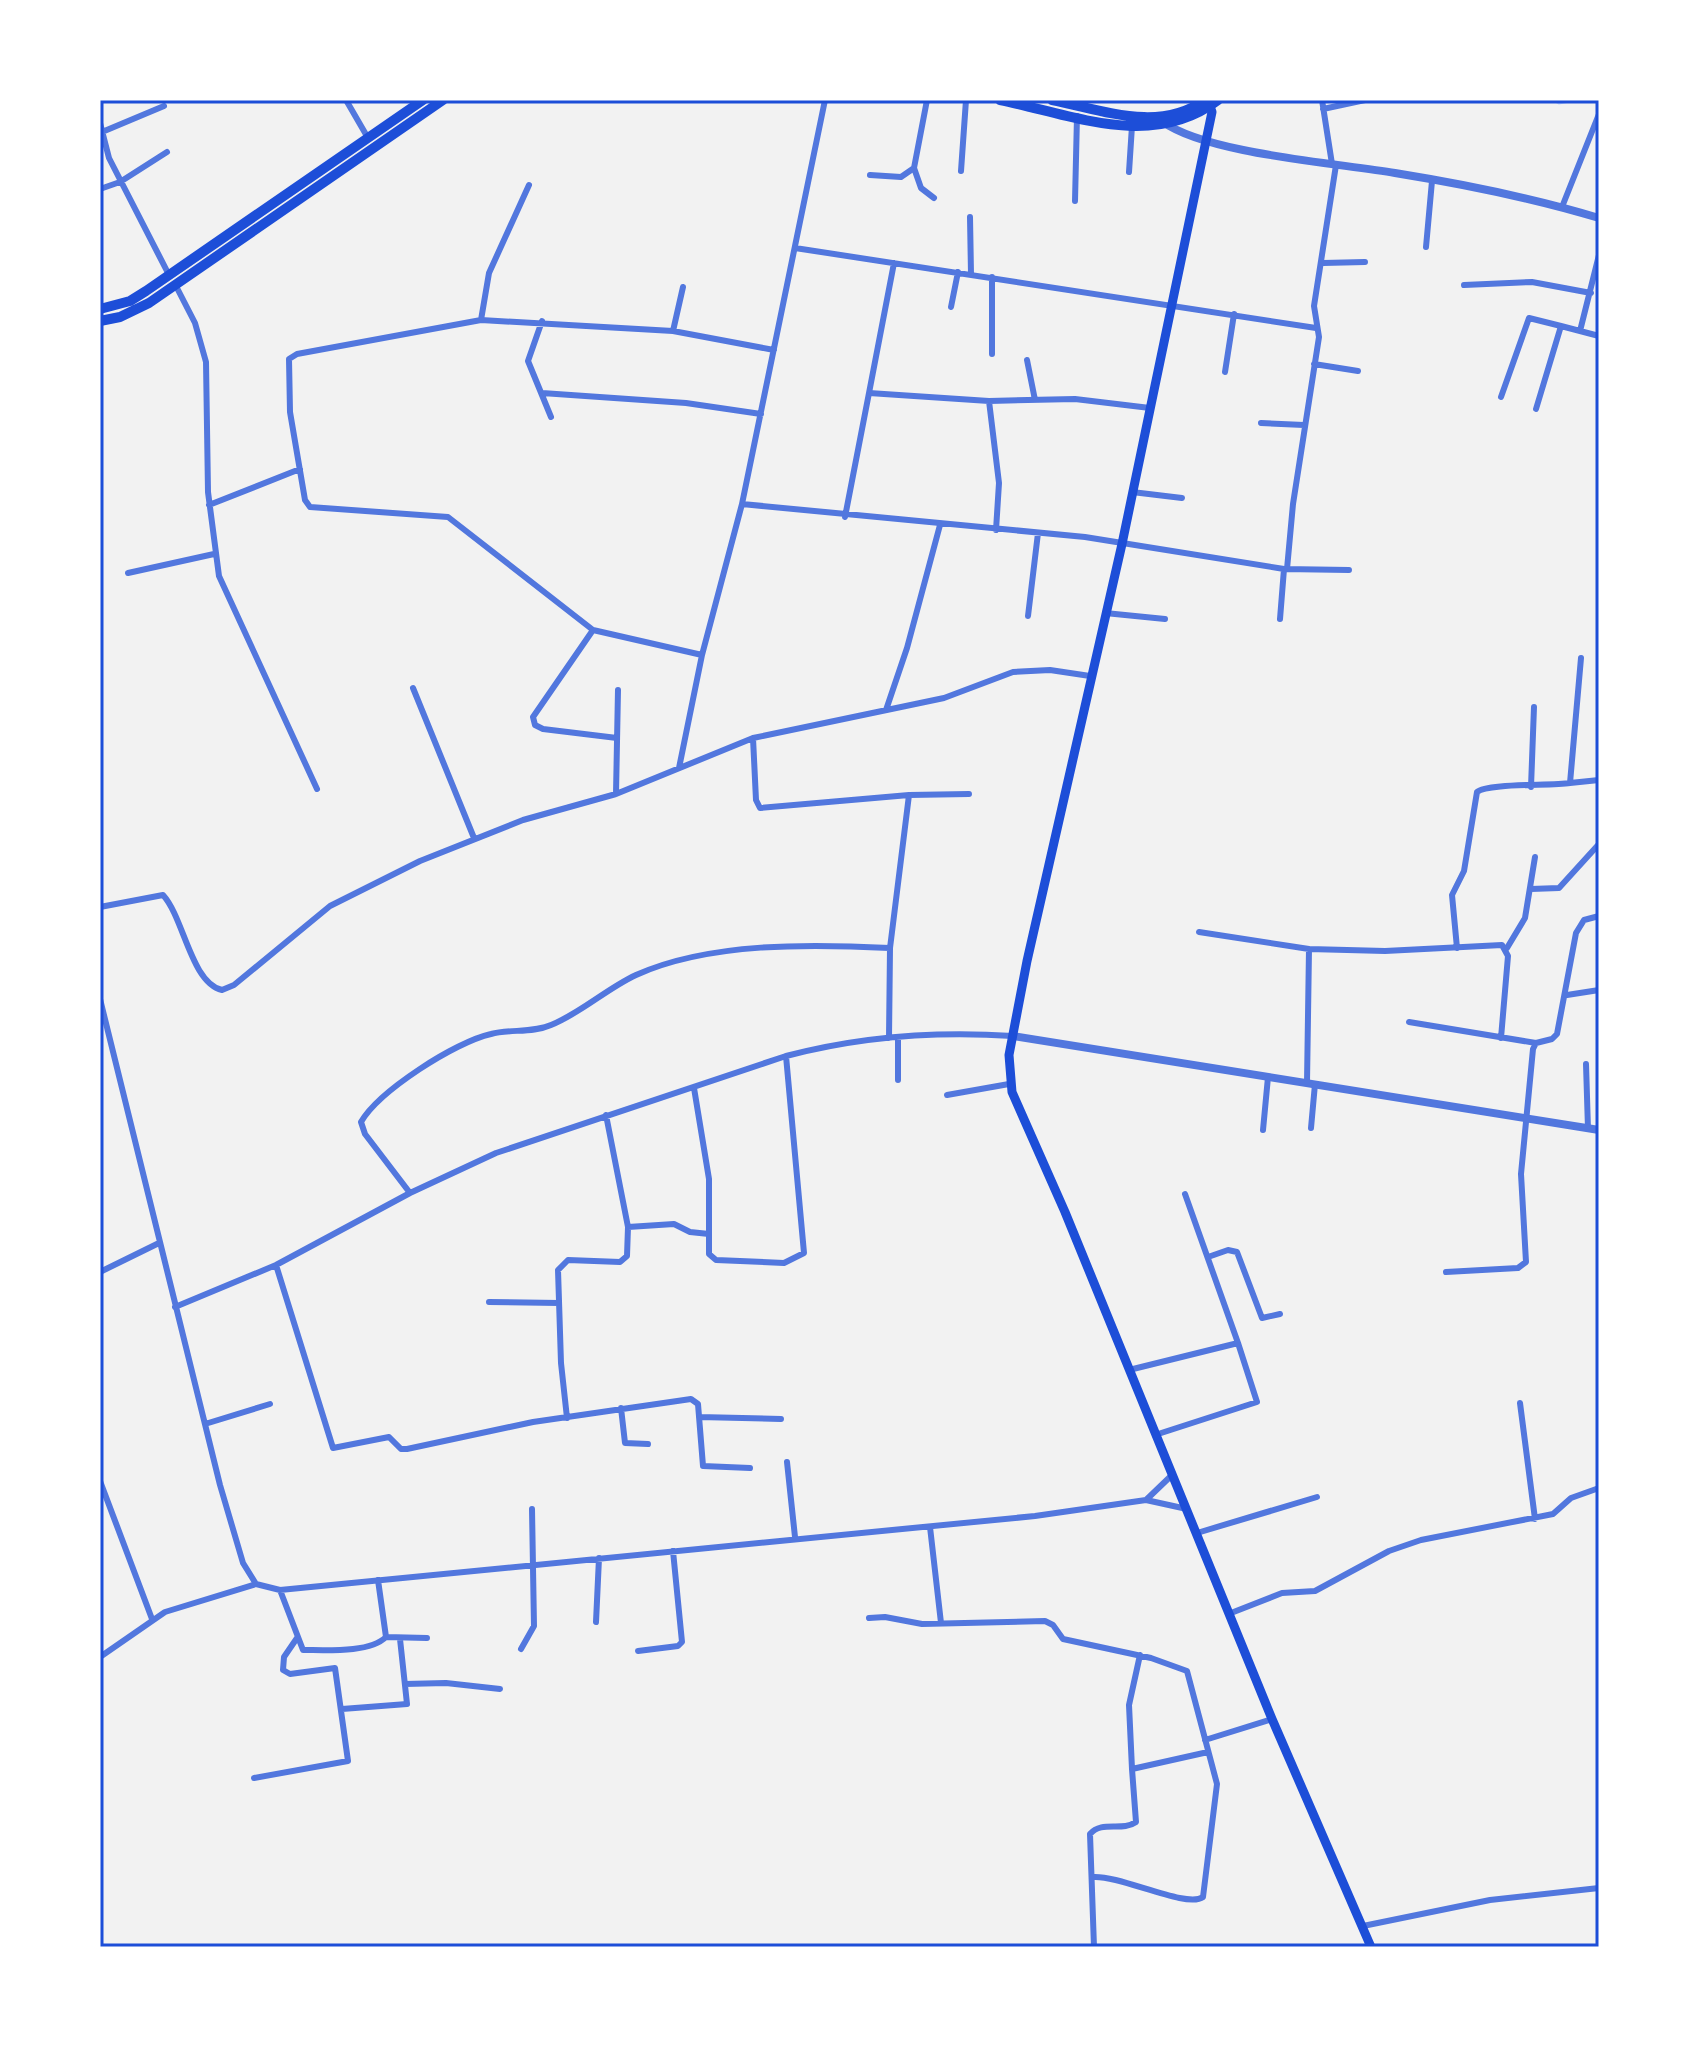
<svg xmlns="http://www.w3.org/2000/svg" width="1699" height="2047" font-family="Arial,sans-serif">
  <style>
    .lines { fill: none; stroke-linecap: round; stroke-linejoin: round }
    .stream { stroke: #bfd3fe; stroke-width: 3 }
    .minor { stroke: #5277de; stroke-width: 6 }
    .tertiary { stroke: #5277de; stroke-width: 8 }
    .secondary { stroke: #1d4ed8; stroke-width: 9 }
    .trunk { stroke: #1d4ed8; stroke-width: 10 }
    .neatline { fill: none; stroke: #1d4ed8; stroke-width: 3 }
  </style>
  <rect width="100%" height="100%" fill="#f2f2f2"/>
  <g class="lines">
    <!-- stream -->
    <path class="stream" d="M 1554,100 L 1559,103 L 1574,100"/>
    <!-- minor -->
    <path class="minor" d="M 346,100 L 368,138
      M 825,100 L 742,504 L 1085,537 L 1284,569 L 1349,570
      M 1322,100 L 1332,164
      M 1323,109 L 1365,100
      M 100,123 L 109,158 L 169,275
      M 102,132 L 164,106
      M 914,168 L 921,188 L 934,198
      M 961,171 L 966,100
      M 1129,172 L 1132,126
      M 870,175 L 901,177 L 914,168 L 927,100
      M 100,189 L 120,182 L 167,152
      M 1075,201 L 1077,116
      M 1562,207 L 1599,114
      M 970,217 L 971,274
      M 1426,247 L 1432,181
      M 795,248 L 1316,328
      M 894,263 L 869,393 L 989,401 L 1075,399 L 1150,408
      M 1323,263 L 1365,262
      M 992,277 L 992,354
      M 1464,285 L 1532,282 L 1591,293
      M 176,286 L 195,323 L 206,362 L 208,492 L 219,576 L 317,789
      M 951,307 L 958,272
      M 481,320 L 489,273 L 529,185
      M 542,321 L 528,361 L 551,417
      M 673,331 L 683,287
      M 1580,331 L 1599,336
      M 1027,360 L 1035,400
      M 1314,364 L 1358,371
      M 1225,372 L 1234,314
      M 542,393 L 686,403 L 761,414
      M 1501,397 L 1529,318 L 1561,326
      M 989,401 L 999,483 L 996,530
      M 1536,409 L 1561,326 L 1580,331 L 1599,255
      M 1261,423 L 1304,425
      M 1599,449 L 1599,459
      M 1132,492 L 1182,498
      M 209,505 L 300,469
      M 845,517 L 869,393
      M 1287,569 L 1293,504 L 1319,337 L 1314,306 L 1336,165
      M 128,573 L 214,554
      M 1105,613 L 1165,619
      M 1028,616 L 1038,533
      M 1280,619 L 1284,569
      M 593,630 L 533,717 L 535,725 L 543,729 L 617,738
      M 702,655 L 593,630 L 448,517 L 310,507 L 305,500 L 290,412 L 289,359 L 297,354 L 481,320 L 673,331 L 774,350
      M 1581,658 L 1570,783 L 1599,780
      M 413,688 L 474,838
      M 886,710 L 907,648 L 940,525
      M 753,738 L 756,800 L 760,808 L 909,795 L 969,794
      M 679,768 L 702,655 L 742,504
      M 1531,787 L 1534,707
      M 616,794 L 618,690
      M 1531,889 L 1559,888 L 1599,844
      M 100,907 L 163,895 C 184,918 191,983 222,990 L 234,985 L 330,906 L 420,861 L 523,820 L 616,794 L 753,738 L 944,698 L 1013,672 L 1050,670 L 1090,676
      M 1199,932 L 1309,949
      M 890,948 L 909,795
      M 1457,948 L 1452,895 L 1464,871 L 1477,792 C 1487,783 1550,786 1570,783
      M 1507,948 L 1525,918 L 1535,857
      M 1567,995 L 1599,990
      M 100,999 L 220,1485 L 243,1563 L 256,1584 L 280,1590 L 1035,1516 L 1146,1500 L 1187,1509
      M 1409,1022 L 1536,1043
      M 1586,1064 L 1588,1129
      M 898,1080 L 898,1038
      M 1307,1083 L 1309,949 L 1385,951 L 1502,945 L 1508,956 L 1501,1038
      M 694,1088 L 709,1179 L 709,1234
      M 947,1095 L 1009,1084
      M 1311,1128 L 1315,1084
      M 1263,1130 L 1268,1077
      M 410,1193 L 365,1134 L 361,1122 C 379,1091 455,1042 491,1034 C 510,1029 533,1033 551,1025 C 581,1013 606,989 636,975 C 709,942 811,944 890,948 L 889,1038
      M 628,1227 L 674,1224 L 690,1232 L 709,1234 L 709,1254 L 716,1260 L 784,1263 L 804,1253 L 786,1056
      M 1208,1257 L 1228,1250 L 1237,1252 L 1262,1318 L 1280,1314
      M 276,1265 L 333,1448 L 389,1437 L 401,1449 L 407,1449 L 533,1422 L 691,1399 L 698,1404 L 703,1466 L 750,1468
      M 100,1272 L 159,1243
      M 1446,1272 L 1518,1268 L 1526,1262 L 1521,1174 L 1533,1049 L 1536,1043 L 1552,1039 L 1557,1034 L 1576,933 L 1584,920 L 1599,916
      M 489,1302 L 559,1303
      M 175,1307 L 276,1265 L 410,1193 L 496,1153 L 786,1056 C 858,1037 938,1031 1013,1036
      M 1129,1370 L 1238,1343 L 1185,1194
      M 1520,1403 L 1535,1519
      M 621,1408 L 625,1443 L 648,1444
      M 699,1417 L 781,1419
      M 567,1418 L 561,1363 L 558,1270 L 568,1260 L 620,1262 L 627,1256 L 628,1227 L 606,1115
      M 205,1424 L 270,1404
      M 1155,1435 L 1257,1402 L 1238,1343
      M 787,1462 L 795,1537
      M 100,1481 L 152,1619
      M 1146,1500 L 1172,1475
      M 930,1527 L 941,1623
      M 1197,1533 L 1317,1497
      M 280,1590 L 303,1650 C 326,1650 370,1653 386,1637 L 378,1580
      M 1231,1613 L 1282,1593 L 1315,1591 L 1389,1551 L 1421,1540 L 1553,1514 L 1571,1498 L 1599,1488
      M 869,1618 L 885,1617 L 922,1624 L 1045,1621 L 1053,1625 L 1063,1639 L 1151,1658 L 1187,1671 L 1217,1784 L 1203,1897 C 1187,1909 1120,1875 1093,1877
      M 596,1622 L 599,1558
      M 386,1637 L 427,1638
      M 521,1649 L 534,1626 L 532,1509
      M 638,1651 L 678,1646 L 682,1642 L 673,1551
      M 1140,1655 L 1129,1705 L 1132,1769 L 1208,1752
      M 100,1657 L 165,1612 L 256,1584
      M 405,1684 L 446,1683 L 500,1689
      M 342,1709 L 407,1704 L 400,1639
      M 1205,1740 L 1272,1719
      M 254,1778 L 348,1761 L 335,1668 L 290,1674 L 283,1670 L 284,1657 L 297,1638
      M 1363,1926 L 1490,1900 L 1599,1888
      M 1094,1947 L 1090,1834 C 1102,1820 1122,1832 1136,1822 L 1132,1769"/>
    <!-- tertiary -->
    <path class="tertiary" d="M 1163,122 C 1208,154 1337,163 1395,173 C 1463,184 1533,198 1599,218
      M 1013,1036 L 1599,1130"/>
    <!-- secondary -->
    <path class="secondary" d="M 1208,100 L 1212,112 L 1122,544 L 1027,961 L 1009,1055 L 1012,1092 L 1065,1212 L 1272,1719 L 1371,1947"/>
    <!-- trunk -->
    <path class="trunk" d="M 1000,100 C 1073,115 1152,150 1218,100
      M 1052,100 C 1103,110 1158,133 1205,100
      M 100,309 L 130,301 L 146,291 L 423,100
      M 100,321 L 120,317 L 149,303 L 443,100"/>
  </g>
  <!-- border -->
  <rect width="1699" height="2047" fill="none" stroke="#ffffff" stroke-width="204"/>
  <rect x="102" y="102" width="1495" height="1843" class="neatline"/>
</svg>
